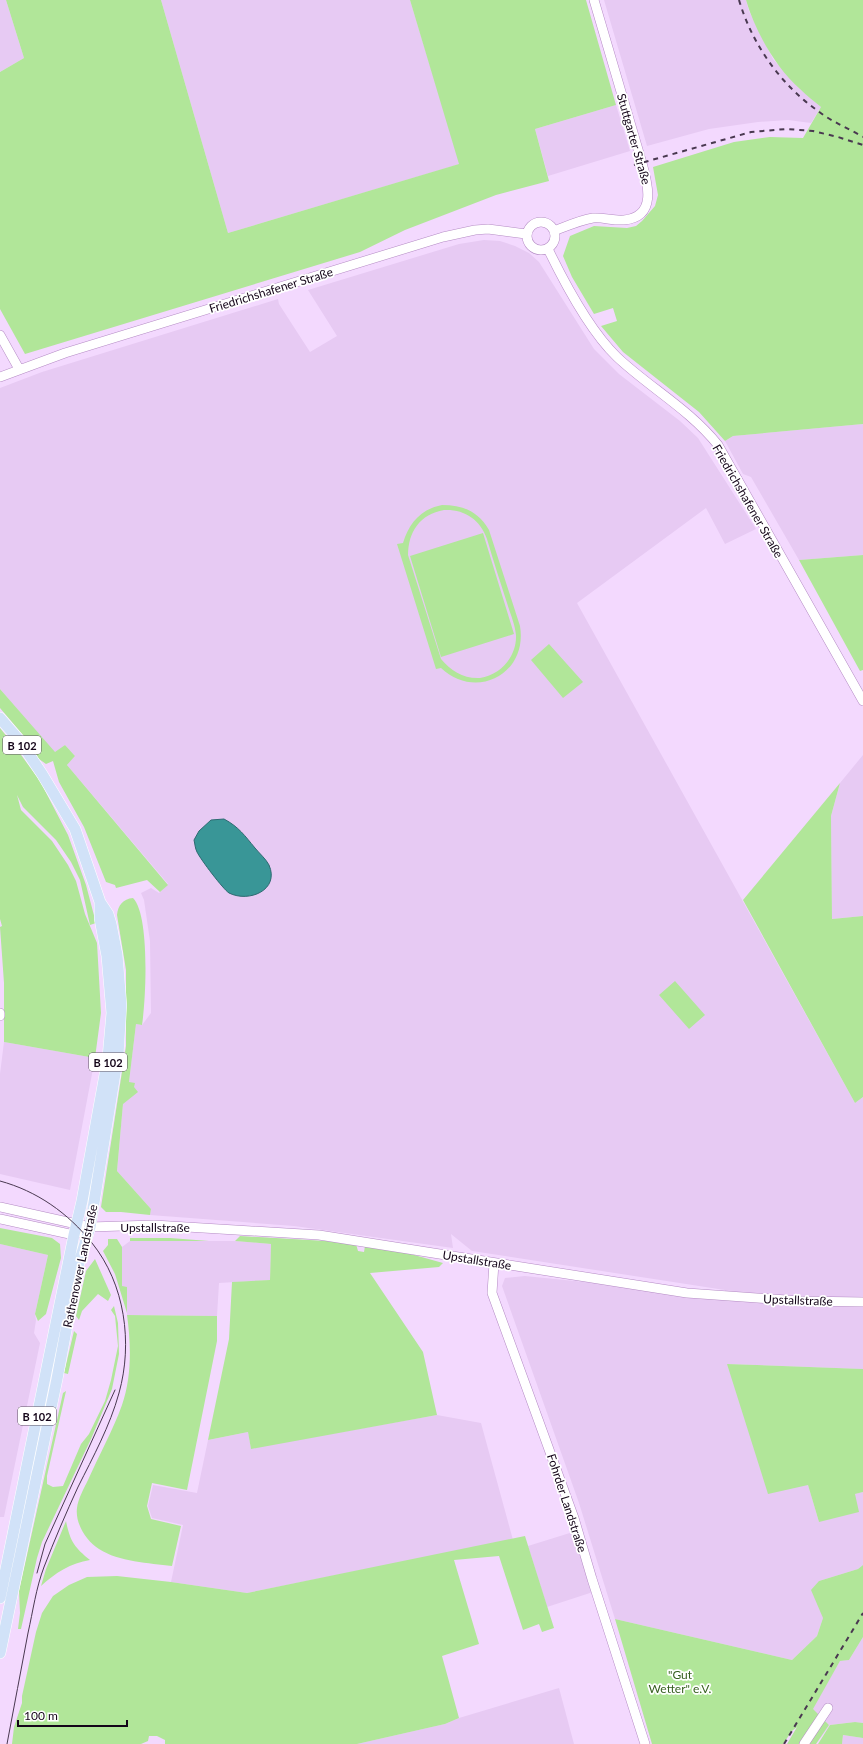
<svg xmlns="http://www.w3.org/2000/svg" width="863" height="1744" font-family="Lato,sans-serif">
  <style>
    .built { fill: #e7caf3 }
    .green { fill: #b1e699; fill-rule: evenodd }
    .water { fill: #399697; stroke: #2e6a71 }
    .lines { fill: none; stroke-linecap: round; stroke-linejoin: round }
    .minor-casing { stroke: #b48bc4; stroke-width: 10 }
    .major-casing { stroke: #fff; stroke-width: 12 }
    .minor { stroke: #fff; stroke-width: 9 }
    .major { stroke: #d1e2f8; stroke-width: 11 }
    .tram { stroke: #493850; stroke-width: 1 }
    .rail { stroke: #493850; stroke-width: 2; stroke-dasharray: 5 5; stroke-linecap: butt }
    .labels { text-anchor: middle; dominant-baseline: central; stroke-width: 3.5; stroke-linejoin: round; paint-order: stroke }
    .shield { fill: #fff; stroke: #5a505e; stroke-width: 1 }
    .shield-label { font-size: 11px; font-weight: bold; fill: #140519 }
    .street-label { font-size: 12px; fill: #140519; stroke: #fff }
    .park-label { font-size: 12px; fill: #365f1f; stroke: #fff }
  </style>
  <rect width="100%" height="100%" fill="#f3d9fe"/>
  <!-- built -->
  <path class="built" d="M 0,0 L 6,0 L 24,58 L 0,72 Z
    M 161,0 L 410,0 L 460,164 L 228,233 Z
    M 604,0 L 746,0 L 749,11 L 773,59 L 799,88 L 821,107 L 811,123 L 788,120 L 758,122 L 709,129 L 647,146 Z
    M 616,105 L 630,151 L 548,176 L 535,129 Z
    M 484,240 L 500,241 L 515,246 L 529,253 L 539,262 L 594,349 L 619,374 L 680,421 L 698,438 L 756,529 L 725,544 L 706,508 L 577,603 L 855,1103 L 863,1097 L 863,1369 L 727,1364 L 808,1485 L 819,1522 L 855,1494 L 863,1492 L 863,1565 L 858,1569 L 819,1581 L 823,1618 L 817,1636 L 792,1660 L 615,1619 L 579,1503 L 502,1286 L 505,1278 L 525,1276 L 724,1296 L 725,1290 L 472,1251 L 451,1234 L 453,1248 L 294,1226 L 150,1215 L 151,1209 L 117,1171 L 123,1104 L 129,1082 L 136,1024 L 142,1025 L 151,1013 L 150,941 L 144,900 L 141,893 L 151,888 L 159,893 L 168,884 L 67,765 L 75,756 L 65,745 L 55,753 L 0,689 L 0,388 L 42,372 L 278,299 L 279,304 L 310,352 L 337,336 L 308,290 L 459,244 Z
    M 863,424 L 863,555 L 799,560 L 751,477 L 743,474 L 725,441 L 733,436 Z
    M 863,755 L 863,916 L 832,919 L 831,816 L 840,783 Z
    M 4,1042 L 95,1058 L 70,1190 L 0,1174 L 0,1074 Z
    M 130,1241 L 235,1241 L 271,1244 L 270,1280 L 219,1283 L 217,1316 L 127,1315 L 127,1287 L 122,1287 L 122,1247 Z
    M 0,1244 L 48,1255 L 35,1314 L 36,1320 L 34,1333 L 40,1343 L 4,1517 L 0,1517 Z
    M 437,1415 L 481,1423 L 513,1540 L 247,1593 L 171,1582 L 183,1525 L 152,1518 L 148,1506 L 153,1485 L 197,1493 L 208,1440 L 248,1432 L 251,1448 Z
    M 573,1532 L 593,1592 L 547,1607 L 528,1546 Z
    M 863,1637 L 863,1723 L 855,1722 L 830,1725 L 816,1744 L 829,1725 L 812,1709 L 840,1661 L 849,1660 Z
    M 559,1688 L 574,1744 L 357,1744 L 445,1724 L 459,1718 Z
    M 843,1735 L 863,1738 L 863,1744 L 842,1744 Z"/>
  <!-- green -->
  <path class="green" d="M 6,0 L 161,0 L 228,233 L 459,164 L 410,0 L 586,0 L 616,105 L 535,129 L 549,181 L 496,195 L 405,230 L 360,252 L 25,354 L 0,309 L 0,72 L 24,58 Z
    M 746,0 L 863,0 L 863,424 L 733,436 L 725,441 L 699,412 L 623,352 L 601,326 L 617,321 L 613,308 L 594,314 L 572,277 L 563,256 L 570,236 L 594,226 L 627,228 L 636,226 L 642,221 L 655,206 L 658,195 L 653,167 L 734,142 L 770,137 L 803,138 L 821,107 C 814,101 807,96 800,89 C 776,68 755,31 746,0 Z
    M 442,505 C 463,505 478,511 489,530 L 520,626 C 528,674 476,701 441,668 L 436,669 L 397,544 L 403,543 C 409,523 421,509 442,505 ZM 444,510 C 464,509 480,519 487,539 C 493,560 500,581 507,603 C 510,613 515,624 516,635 C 517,656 501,675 480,678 C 464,679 451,671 441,659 L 408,555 C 408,532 420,514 444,510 Z
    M 483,533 L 514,634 L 441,657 L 410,556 Z
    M 863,555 L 863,670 L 860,671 L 799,560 Z
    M 549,644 L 583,682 L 563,698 L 531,660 Z
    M 0,689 L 55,752 L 65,745 L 75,756 L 67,765 L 168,885 L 160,892 L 147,880 L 116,888 L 115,885 L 106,882 L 84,827 L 59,782 L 53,761 L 46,764 L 39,759 L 23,735 L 0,708 Z
    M 0,728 L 16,748 L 40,781 L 68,835 L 86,885 L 96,923 L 90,925 L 80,880 L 71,862 L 56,840 L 23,807 L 17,795 L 21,810 L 52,841 L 68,865 L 76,881 L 85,914 L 97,943 L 101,1013 L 95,1058 L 4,1042 L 4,983 L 0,927 L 2,926 L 0,919 Z
    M 840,783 L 831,816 L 832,919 L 863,916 L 863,1097 L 855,1103 L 743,900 Z
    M 133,898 C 150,915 146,1000 142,1025 L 136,1024 L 129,1082 L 135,1083 L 134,1087 L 138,1092 L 123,1104 L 117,1171 L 151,1209 L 150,1215 L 121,1212 L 106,1212 L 101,1207 L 126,1046 L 126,970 L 117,915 C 118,905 123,899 133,898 Z
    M 675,981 L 705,1015 L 689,1029 L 659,995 Z
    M 0,1228 L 52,1238 L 60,1244 L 61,1258 L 46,1314 L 38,1321 L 35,1314 L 48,1255 L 0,1244 Z
    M 240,1236 L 326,1241 L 356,1244 L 358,1251 L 364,1252 L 365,1246 L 407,1253 L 443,1263 L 439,1267 L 370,1273 L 423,1352 L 437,1415 L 251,1449 L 248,1432 L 208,1440 L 229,1339 L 232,1282 L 270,1280 L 271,1244 L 235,1241 Z
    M 130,1238 L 170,1238 L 209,1241 L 130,1241 Z
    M 108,1239 L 117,1239 L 122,1247 L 122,1286 L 127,1287 L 127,1313 L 115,1274 L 103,1251 L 108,1245 Z
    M 95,1259 L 111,1295 L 108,1301 L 98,1294 L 82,1311 L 79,1320 L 76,1316 L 86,1271 Z
    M 114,1306 L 118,1323 L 119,1354 L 112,1389 L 91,1439 L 42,1542 L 37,1558 L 21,1629 L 18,1629 L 20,1613 L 19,1591 L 63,1393 L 66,1391 L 47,1476 L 47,1484 L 53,1487 L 63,1486 L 81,1444 L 89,1434 L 105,1401 L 111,1380 L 118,1346 L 115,1316 L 111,1310 Z
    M 127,1315 L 217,1316 L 217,1341 L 187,1490 L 152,1483 L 147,1506 L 151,1519 L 181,1526 L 172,1566 C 149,1563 119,1562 99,1549 C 86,1541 75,1523 77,1508 C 78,1499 84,1488 88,1480 C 99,1455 113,1430 122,1405 C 132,1376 131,1344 127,1315 Z
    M 74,1331 L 77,1334 L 68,1374 L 64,1373 Z
    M 727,1364 L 863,1369 L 863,1492 L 855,1494 L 859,1512 L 819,1522 L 808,1485 L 768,1494 Z
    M 66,1521 C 70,1541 74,1547 90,1560 C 71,1563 55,1573 41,1586 L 46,1569 Z
    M 525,1536 L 554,1628 L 542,1632 L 539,1624 L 523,1630 L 499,1556 L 454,1560 L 479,1644 L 442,1656 L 459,1718 L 445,1724 L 357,1744 L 165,1744 L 165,1740 L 157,1736 L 149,1736 L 148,1741 L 141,1744 L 12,1744 L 14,1727 L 22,1703 L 22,1696 L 36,1632 L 42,1613 L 53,1596 L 69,1585 L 87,1577 L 117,1576 L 171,1582 L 247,1593 Z
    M 863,1565 L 863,1637 L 849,1660 L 840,1661 L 813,1709 L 829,1725 L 816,1744 L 787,1744 L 797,1727 L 792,1731 L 783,1744 L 652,1744 L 615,1619 L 792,1660 L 817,1636 L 823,1618 L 811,1590 L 819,1581 L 858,1569 Z
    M 855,1722 L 863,1723 L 863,1738 L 843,1735 L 842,1744 L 818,1744 L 830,1725 Z"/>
  <!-- water -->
  <path class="water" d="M 224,819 C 239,827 245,836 255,848 C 259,853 266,859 269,865 C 280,890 249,903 229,893 C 223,889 201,860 197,852 C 195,848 195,844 194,840 L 199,831 L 211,820 Z"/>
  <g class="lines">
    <!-- minor casing -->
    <g class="minor-casing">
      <path id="minor" d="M527 236a14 14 0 1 1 28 0a14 14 0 1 1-28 0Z
        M 554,231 C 567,226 580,220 593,218 C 603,217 613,221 624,220 C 657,217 648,184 642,163 L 594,0
        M 548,249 C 564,282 590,331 617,357 C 650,388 689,409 718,445 L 863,701
        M 0,335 L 19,369
        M 0,377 L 65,353 L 443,237 L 475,230 L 488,229 L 526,234
        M 0,1013 L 0,1016
        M 0,1207 L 90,1227 L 154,1225 L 319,1235 L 687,1293 L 801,1301 L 863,1302
        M 0,1219 L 74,1235 L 90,1227
        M 494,1263 L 492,1293 L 574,1518 L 592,1579 L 645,1744
        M 804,1744 L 828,1708"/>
    </g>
    <!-- major casing -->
    <g class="major-casing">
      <path id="major" d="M 0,718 L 20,741 L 42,774 L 75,829 L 100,902 L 108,914 L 111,924 L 117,955 L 121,1005 L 118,1055 L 90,1227 L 78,1266 L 57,1379 L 0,1653
        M 0,1598 L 74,1235 L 82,1201 L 108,1058 L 112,1013 L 107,956 L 100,919 L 100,902"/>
    </g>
    <!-- minor -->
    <use href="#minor" class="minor"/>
    <!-- major -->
    <use href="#major" class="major"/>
    <!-- tram -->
    <path class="tram" d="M 0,1181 C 37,1191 68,1213 92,1243 C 125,1284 133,1343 119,1393 C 110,1426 93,1457 78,1487 C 66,1513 54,1541 44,1567 C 36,1588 33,1611 28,1633 C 21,1670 14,1707 7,1744
      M 37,1573 L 45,1544 L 115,1390"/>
    <!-- rail -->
    <path class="rail" d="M 739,0 C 752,44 780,84 818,111 C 832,122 848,128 863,137
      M 634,165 L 751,132 L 786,129 L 813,131 L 838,137 L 863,145
      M 784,1744 L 863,1613"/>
  </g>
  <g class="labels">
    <!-- shield labels -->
    <g class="shield">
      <rect x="3" y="736" width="38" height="18" rx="3"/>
      <rect x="89" y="1053" width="38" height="18" rx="3"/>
      <rect x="18" y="1407" width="38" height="18" rx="3"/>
    </g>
    <g class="shield-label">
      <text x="22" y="745">B 102</text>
      <text x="108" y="1062">B 102</text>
      <text x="37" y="1416">B 102</text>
    </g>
    <!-- street labels -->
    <g class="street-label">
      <text transform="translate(634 139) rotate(74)">Stuttgarter Straße</text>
      <text transform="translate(271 290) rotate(-17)">Friedrichshafener Straße</text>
      <text transform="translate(748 501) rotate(60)">Friedrichshafener Straße</text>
      <text x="155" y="1227">Upstallstraße</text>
      <text transform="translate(477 1260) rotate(9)">Upstallstraße</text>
      <text transform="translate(80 1266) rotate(-78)">Rathenower Landstraße</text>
      <text transform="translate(798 1300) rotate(2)">Upstallstraße</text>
      <text transform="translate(567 1503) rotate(72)">Fohrder Landstraße</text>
    </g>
    <!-- park labels -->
    <g class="park-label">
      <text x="680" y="1674">"Gut<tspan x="680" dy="14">Wetter" e.V.</tspan></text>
    </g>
  </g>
  <!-- scale -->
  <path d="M18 1720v6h109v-6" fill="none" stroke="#140519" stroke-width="2"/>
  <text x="24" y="1720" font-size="12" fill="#140519" stroke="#ffffff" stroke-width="3" paint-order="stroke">100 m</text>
</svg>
